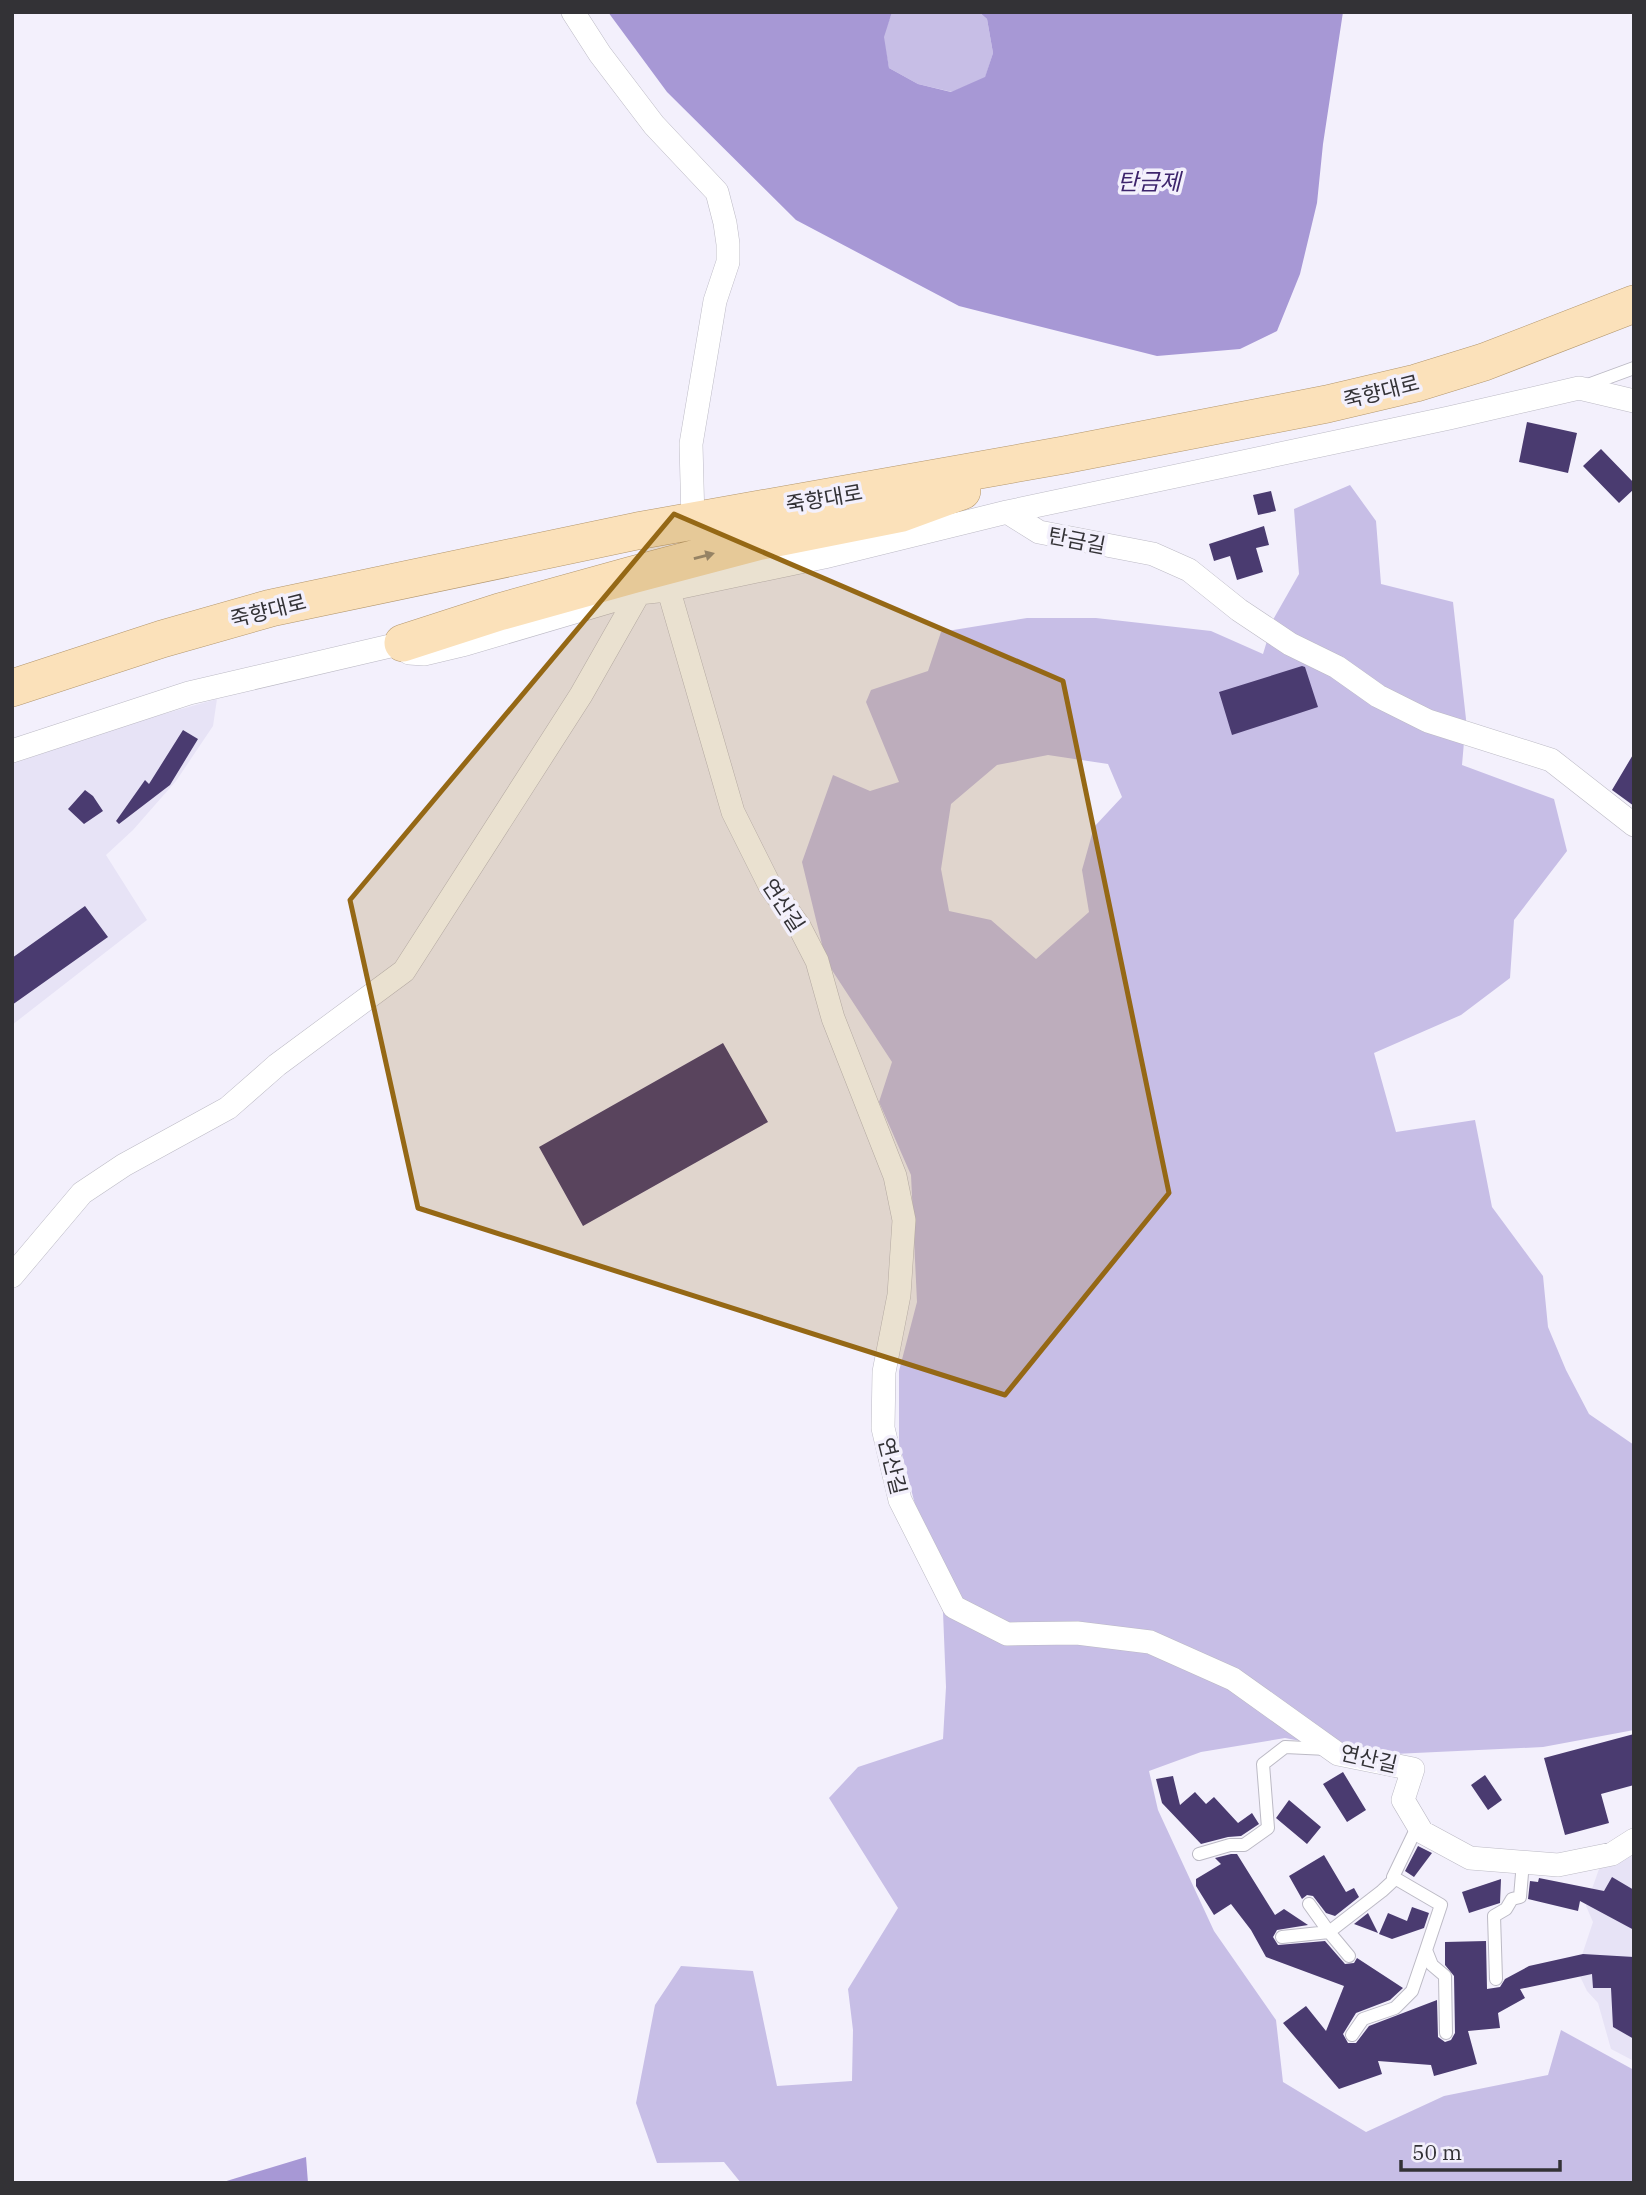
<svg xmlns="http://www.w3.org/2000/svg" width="1646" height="2195" font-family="'IBM Plex Serif','Noto Sans KR',serif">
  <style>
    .built { fill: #e7e3f6 }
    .green { fill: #c7bee6; fill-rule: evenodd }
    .water { fill: #a798d5 }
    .building { fill: #4a3b70 }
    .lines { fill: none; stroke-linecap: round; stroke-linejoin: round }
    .service-casing { stroke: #bcbac5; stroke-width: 14 }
    .minor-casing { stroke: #bcbac5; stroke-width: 24 }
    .primary-casing { stroke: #b3976e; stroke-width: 38 }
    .service { stroke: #fff; stroke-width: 12 }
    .minor { stroke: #fff; stroke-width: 23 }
    .primary { stroke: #fbe1ba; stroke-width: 37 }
    .oneway { fill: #978a78 }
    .marked { fill: #956815; fill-opacity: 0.2; stroke: #956815; stroke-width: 5; stroke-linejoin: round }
    .labels { text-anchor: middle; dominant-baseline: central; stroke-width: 7; stroke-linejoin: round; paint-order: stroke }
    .street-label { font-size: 21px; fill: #333236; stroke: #f3f0fc }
    .water-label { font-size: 23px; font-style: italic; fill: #3d246c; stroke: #f3f0fc }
  </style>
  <rect width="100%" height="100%" fill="#f3f0fc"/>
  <!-- built -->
  <path class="built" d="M 217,699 L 213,726 L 176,781 L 133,830 L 106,855 L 147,920 L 12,1025 L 12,764 L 121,726 Z
    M 1634,1854 L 1634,2061 L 1611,2049 L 1598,2003 L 1587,1991 L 1577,1970 L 1593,1922 L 1586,1906 L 1599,1869 Z"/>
  <!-- green -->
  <path class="green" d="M 892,12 L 979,12 L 987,19 L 993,53 L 985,78 L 952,92 L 918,84 L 889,68 L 883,37 Z
    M 1350,485 L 1376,521 L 1381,584 L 1453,602 L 1466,719 L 1462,765 L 1554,799 L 1567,851 L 1514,920 L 1510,978 L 1461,1015 L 1374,1053 L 1396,1132 L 1475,1120 L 1492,1207 L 1543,1276 L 1548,1327 L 1566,1370 L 1589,1414 L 1634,1445 L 1634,1730 L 1543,1747 L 1373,1755 L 1285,1738 L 1201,1752 L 1149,1771 L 1158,1810 L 1214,1931 L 1276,2020 L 1283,2082 L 1366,2132 L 1444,2096 L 1548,2075 L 1561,2030 L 1634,2070 L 1634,2183 L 741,2183 L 724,2162 L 657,2163 L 636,2103 L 655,2005 L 681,1966 L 753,1971 L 777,2086 L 852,2081 L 853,2030 L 848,1989 L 898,1908 L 829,1798 L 858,1767 L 943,1739 L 946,1687 L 943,1612 L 899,1443 L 899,1371 L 917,1302 L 911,1175 L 879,1102 L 892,1062 L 826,961 L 802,862 L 833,775 L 870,791 L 899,782 L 866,702 L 871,690 L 928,671 L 941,632 L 1027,618 L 1096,618 L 1211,631 L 1263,654 L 1274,618 L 1299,574 L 1294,509 ZM 1048,755 L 1108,764 L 1122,797 L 1094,827 L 1082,870 L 1089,912 L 1036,959 L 991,920 L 949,911 L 941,869 L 951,804 L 997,765 Z"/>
  <!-- water -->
  <path class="water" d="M 608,12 L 892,12 L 884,37 L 889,68 L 918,84 L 951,92 L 985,77 L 993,53 L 987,19 L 979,12 L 1343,12 L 1323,144 L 1317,203 L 1300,274 L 1277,331 L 1240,349 L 1157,356 L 959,306 L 796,220 L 667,92 Z
    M 306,2157 L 308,2183 L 220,2183 Z"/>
  <!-- building -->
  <path class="building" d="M 1527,422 L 1577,433 L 1568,473 L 1519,462 Z
    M 1601,449 L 1634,483 L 1634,489 L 1619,503 L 1583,466 Z
    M 1271,491 L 1276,511 L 1258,515 L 1253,495 Z
    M 1264,526 L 1269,545 L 1256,548 L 1263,572 L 1237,580 L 1230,556 L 1214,561 L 1209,544 Z
    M 1302,666 L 1305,667 L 1318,707 L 1232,735 L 1219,692 Z
    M 183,730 L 198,739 L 170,785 L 119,824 L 116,821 L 145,780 L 149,784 Z
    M 1634,753 L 1634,806 L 1612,790 Z
    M 85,790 L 93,796 L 103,811 L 84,824 L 68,809 Z
    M 85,906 L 108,937 L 12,1005 L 12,958 Z
    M 723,1043 L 768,1122 L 583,1226 L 539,1147 Z
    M 1634,1734 L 1634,1785 L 1601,1794 L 1609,1823 L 1565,1835 L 1544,1758 Z
    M 1343,1772 L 1366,1810 L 1347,1822 L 1323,1784 Z
    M 1485,1775 L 1502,1800 L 1488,1810 L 1471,1785 Z
    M 1173,1776 L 1180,1805 L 1195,1792 L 1206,1804 L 1214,1797 L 1238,1823 L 1252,1813 L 1259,1824 L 1241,1836 L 1228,1837 L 1201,1844 L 1162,1803 L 1156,1779 Z
    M 1289,1800 L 1321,1827 L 1307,1844 L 1276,1818 Z
    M 1418,1846 L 1432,1853 L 1414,1877 L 1405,1871 Z
    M 1231,1854 L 1237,1854 L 1275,1915 L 1284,1909 L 1308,1925 L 1277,1930 L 1273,1937 L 1278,1945 L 1325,1941 L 1345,1964 L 1354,1963 L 1357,1958 L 1403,1988 L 1390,2000 L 1356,2013 L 1343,2034 L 1348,2043 L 1356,2043 L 1369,2026 L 1437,2000 L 1438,2037 L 1445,2042 L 1451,2040 L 1455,2033 L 1454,1976 L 1445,1965 L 1445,1942 L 1486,1941 L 1487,1989 L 1500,1987 L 1505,1979 L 1529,1966 L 1583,1954 L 1634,1957 L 1634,2039 L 1613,2027 L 1611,1988 L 1593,1988 L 1592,1974 L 1520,1989 L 1525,1998 L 1498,2013 L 1500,2028 L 1468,2031 L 1477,2064 L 1434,2076 L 1431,2065 L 1378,2061 L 1382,2074 L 1339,2089 L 1283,2023 L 1306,2006 L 1326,2031 L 1344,1986 L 1266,1957 L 1251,1930 L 1231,1904 L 1214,1915 L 1196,1886 L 1196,1879 L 1221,1864 L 1215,1858 Z
    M 1324,1855 L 1346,1892 L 1354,1888 L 1359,1897 L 1335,1916 L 1326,1913 L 1313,1896 L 1307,1895 L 1302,1899 L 1289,1876 Z
    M 1612,1877 L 1634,1890 L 1634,1930 L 1580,1901 L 1578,1911 L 1528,1899 L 1530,1881 L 1538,1882 L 1539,1878 L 1604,1891 Z
    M 1501,1879 L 1500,1903 L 1469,1913 L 1462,1892 Z
    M 1412,1907 L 1429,1913 L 1424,1928 L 1392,1939 L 1379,1934 L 1388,1913 L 1407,1921 Z
    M 1368,1913 L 1378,1933 L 1354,1924 Z"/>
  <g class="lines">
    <!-- service casing -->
    <g class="service-casing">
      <path id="service" d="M 1585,386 L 1634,368
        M 1418,1825 L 1393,1877 L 1441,1905 L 1426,1950 L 1432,1965 L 1445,1976 L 1446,2033
        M 1199,1854 L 1230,1845 L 1244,1845 L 1268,1828 L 1263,1764 L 1285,1747 L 1327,1749
        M 1282,1937 L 1329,1932 L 1309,1904
        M 1349,1956 L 1329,1932 L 1382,1891 L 1396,1878
        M 1496,1979 L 1494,1916 L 1506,1909 L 1512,1899 L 1520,1897 L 1523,1862
        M 1352,2035 L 1363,2019 L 1395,2008 L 1412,1991 L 1426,1950"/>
    </g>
    <!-- minor casing -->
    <g class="minor-casing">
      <path id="minor" d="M 573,12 L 600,54 L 654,125 L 717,192 L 725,223 L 728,244 L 728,262 L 715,301 L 691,444 L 693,521
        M 1634,401 L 1579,388 L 1449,418 L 1007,512 L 1039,532 L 1153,554 L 1189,570 L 1239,610 L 1290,644 L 1337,667 L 1378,696 L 1428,721 L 1551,760 L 1634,825
        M 662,567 L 733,812 L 770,886 L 799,926 L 817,961 L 833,1018 L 895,1176 L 904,1220 L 899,1295 L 884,1372 L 883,1428 L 900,1500 L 954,1607 L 1007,1634 L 1077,1633 L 1150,1642 L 1233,1679 L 1338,1754 L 1413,1769 L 1403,1800 L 1422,1832 L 1470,1858 L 1558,1865 L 1612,1854 L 1634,1840
        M 12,751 L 189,693 L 403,643 L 404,649 L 409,653 L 424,654 L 466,644 L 639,593 L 667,590 L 824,557 L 1007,512
        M 12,1276 L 82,1193 L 124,1165 L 228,1108 L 277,1065 L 404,971 L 581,695 L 639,593"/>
    </g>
    <!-- primary casing -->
    <g class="primary-casing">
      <path id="primary" d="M 403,643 L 499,612 L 632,575 L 761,541 L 902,513 L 962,491
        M 12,688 L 162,639 L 271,608 L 637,531 L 1064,455 L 1327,404 L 1416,383 L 1484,362 L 1634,304"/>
    </g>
    <!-- service -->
    <use href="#service" class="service"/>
    <!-- minor -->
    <use href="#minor" class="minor"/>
    <!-- primary -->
    <use href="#primary" class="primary"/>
  </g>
  <!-- one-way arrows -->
  <defs><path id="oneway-solid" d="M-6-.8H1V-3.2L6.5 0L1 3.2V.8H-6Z" transform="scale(1.75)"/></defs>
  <use class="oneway" href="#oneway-solid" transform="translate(704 556) rotate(-15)"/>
  <!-- marked area -->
  <path class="marked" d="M 674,514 L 1063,681 L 1169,1193 L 1005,1395 L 418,1208 L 350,900 Z"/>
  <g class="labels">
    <!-- street labels -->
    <g class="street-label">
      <text transform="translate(1381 391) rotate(-14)">죽향대로</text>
      <text transform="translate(824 498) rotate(-10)">죽향대로</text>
      <text transform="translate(1077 540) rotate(11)">탄금길</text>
      <text transform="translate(268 610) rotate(-14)">죽향대로</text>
      <text transform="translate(784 905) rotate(57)">연산길</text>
      <text transform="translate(893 1466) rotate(76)">연산길</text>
      <text transform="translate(1369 1758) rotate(13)">연산길</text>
    </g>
    <!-- water labels -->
    <g class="water-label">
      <text x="1149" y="181">탄금제</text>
    </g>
  </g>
  <!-- border -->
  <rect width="1646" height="2195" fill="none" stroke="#333236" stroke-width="28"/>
  <!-- scale -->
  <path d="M1401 2160v10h159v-10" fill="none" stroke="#333236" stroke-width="3.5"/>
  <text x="1412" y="2160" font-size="21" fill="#333236" stroke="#f3f0fc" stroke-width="5" paint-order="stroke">50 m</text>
</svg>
